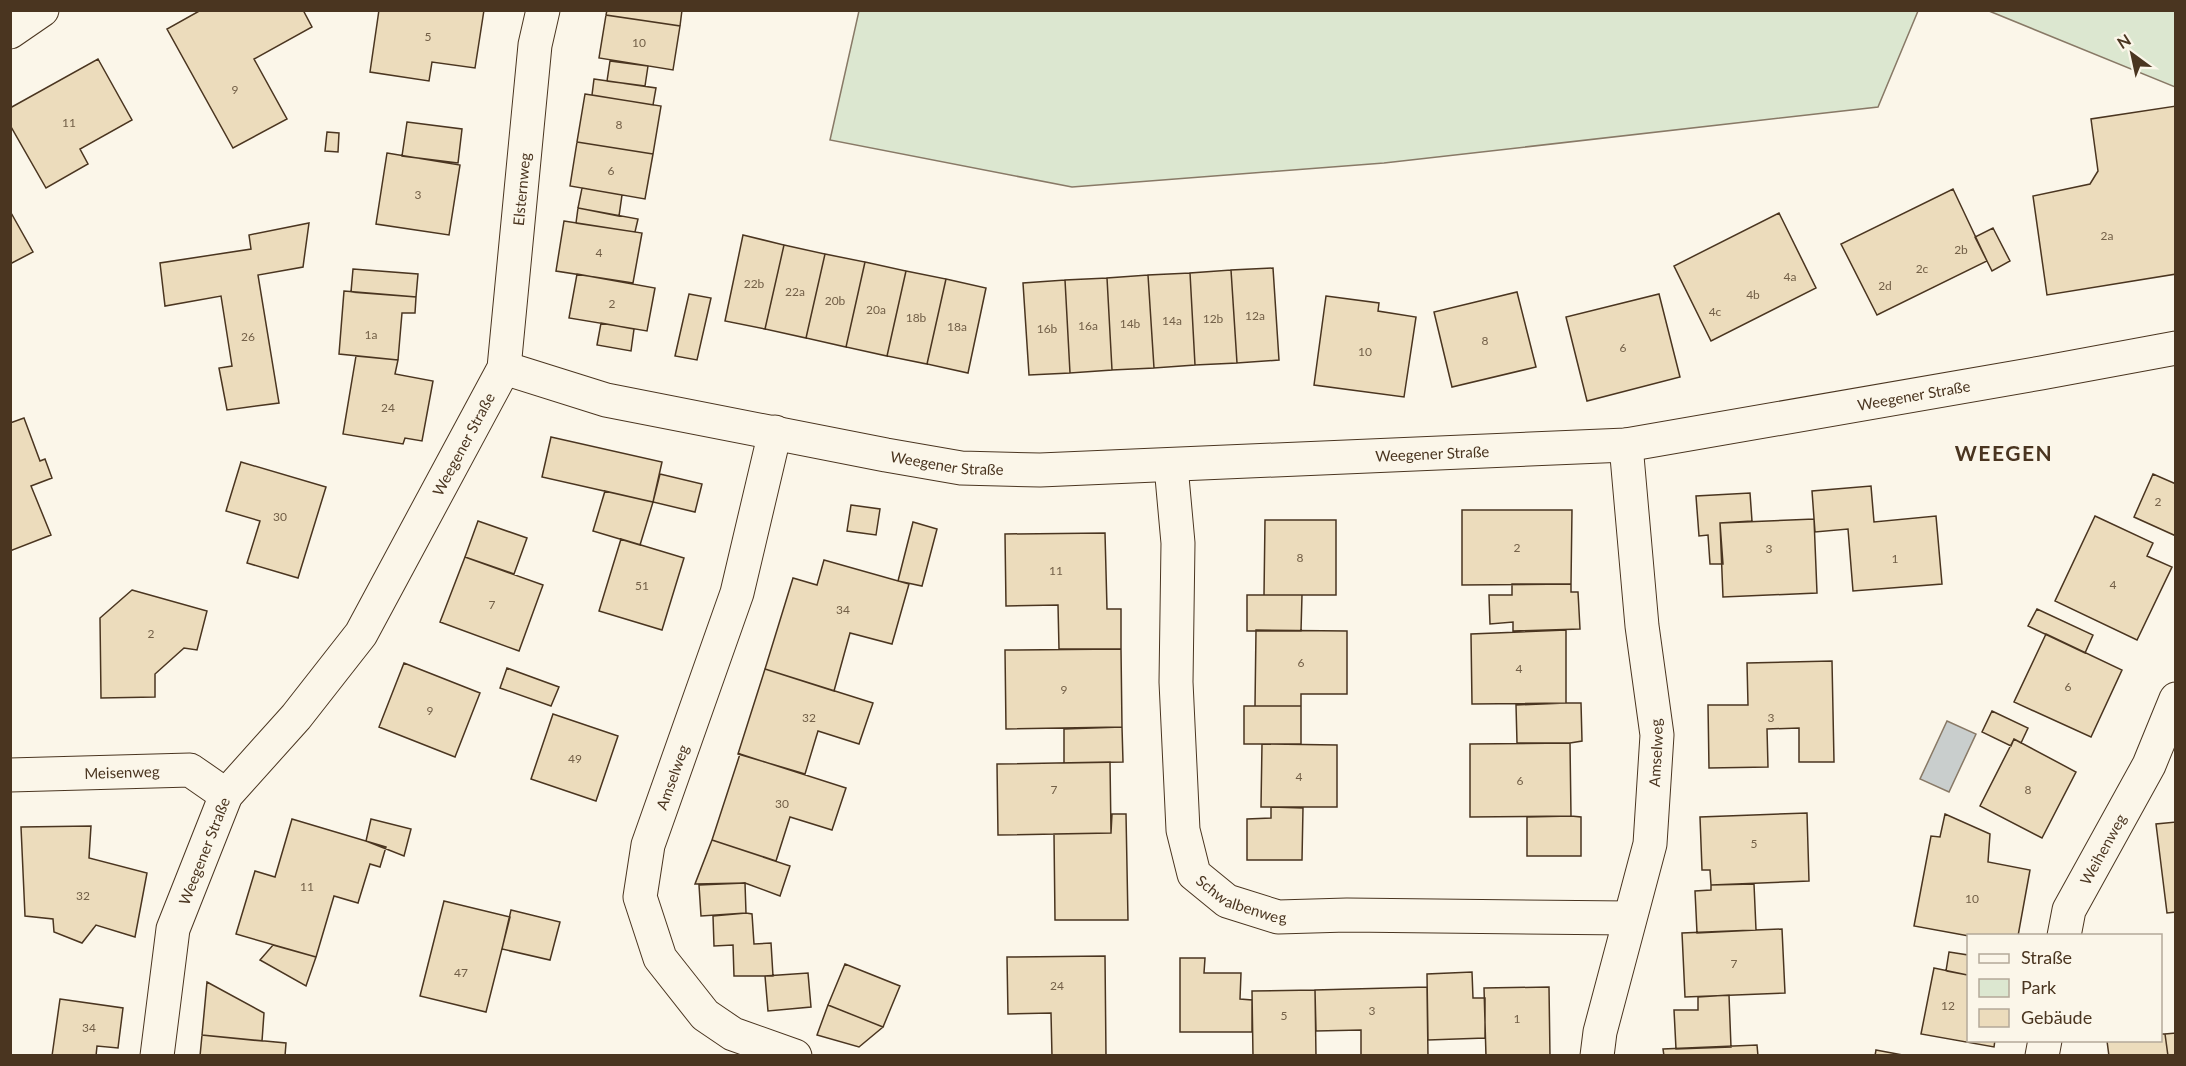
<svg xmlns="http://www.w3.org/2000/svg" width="2186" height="1066" font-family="Lato,sans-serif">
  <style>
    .green { fill: #dce7d0; stroke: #887966; stroke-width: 1.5 }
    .water { fill: #c9cecd; stroke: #887966; stroke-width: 1.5 }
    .building { fill: #ecdcbc; stroke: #4a3520; stroke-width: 1.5 }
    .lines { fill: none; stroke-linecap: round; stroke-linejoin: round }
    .street-casing { stroke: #4a3520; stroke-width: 35 }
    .street { stroke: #fbf6e9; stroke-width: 33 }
    .labels { text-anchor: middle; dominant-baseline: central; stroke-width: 4.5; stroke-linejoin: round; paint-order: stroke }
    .number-label { font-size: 12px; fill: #725f47 }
    .street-label { font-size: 15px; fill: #4a3520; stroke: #fbf6e9 }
    .district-label { font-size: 21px; font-weight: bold; letter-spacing: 1.5px; fill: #4a3520; stroke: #fbf6e9 }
  </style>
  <rect width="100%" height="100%" fill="#fbf6e9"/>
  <!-- green -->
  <path class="green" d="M 859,11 L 859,10 L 1918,11 L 1878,107 L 1384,163 L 1072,187 L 830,140 Z
    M 1989,11 L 2175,11 L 2175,87 Z"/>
  <!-- water -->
  <path class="water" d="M 1947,721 L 1976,734 L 1949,792 L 1920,779 Z"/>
  <!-- building -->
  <path class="building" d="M 201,10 L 303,10 L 312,27 L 254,59 L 287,119 L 233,148 L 167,29 Z
    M 379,10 L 484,10 L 475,68 L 432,62 L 429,81 L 370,72 Z
    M 607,10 L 682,10 L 680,26 L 606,15 Z
    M 606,15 L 680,26 L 673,70 L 599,58 Z
    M 98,59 L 132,120 L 80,149 L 88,164 L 46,188 L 10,125 L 10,108 Z
    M 610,61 L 648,66 L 645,86 L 607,81 Z
    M 594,79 L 656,88 L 653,105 L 592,95 Z
    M 585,94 L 661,106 L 653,154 L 577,142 Z
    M 2176,106 L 2176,274 L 2047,295 L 2033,196 L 2090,184 L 2098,171 L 2091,119 Z
    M 407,122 L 462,129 L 458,163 L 402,156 Z
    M 327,132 L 339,133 L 338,152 L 325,151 Z
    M 577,142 L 653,154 L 645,199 L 570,186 Z
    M 387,153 L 460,165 L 449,235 L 376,224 Z
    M 582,188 L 622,195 L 619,216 L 578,208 Z
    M 1953,189 L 1987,261 L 1877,315 L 1841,244 Z
    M 578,208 L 638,219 L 635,232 L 576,223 Z
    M 10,211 L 33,252 L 10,264 Z
    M 1779,213 L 1816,288 L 1711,341 L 1674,266 Z
    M 564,221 L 642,233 L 633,283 L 556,271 Z
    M 309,223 L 303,267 L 258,275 L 279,403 L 227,410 L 219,368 L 232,366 L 221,296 L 165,306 L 160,263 L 251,249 L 249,235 Z
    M 1993,228 L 2010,261 L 1992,271 L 1975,237 Z
    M 743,235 L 784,245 L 765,329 L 725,321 Z
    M 784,245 L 825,254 L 806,338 L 765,329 Z
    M 825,254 L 865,262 L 846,347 L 806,338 Z
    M 865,262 L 906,271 L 887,356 L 846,347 Z
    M 1273,268 L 1279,360 L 1237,363 L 1231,270 Z
    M 353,269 L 418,274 L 416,297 L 351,292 Z
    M 1231,270 L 1237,363 L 1195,365 L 1190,273 Z
    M 906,271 L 946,279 L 927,364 L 887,356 Z
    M 1190,273 L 1195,365 L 1154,368 L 1148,275 Z
    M 577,274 L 655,288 L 647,331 L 569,318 Z
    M 1148,275 L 1154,368 L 1112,370 L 1107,278 Z
    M 1107,278 L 1112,370 L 1070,373 L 1065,280 Z
    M 946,279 L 986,288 L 968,373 L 927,364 Z
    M 1065,280 L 1070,373 L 1029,375 L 1023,283 Z
    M 344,291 L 416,297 L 415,313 L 402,313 L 398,360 L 339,354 Z
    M 1517,292 L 1536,367 L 1452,387 L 1434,312 Z
    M 689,294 L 711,298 L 697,360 L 675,356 Z
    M 1659,294 L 1680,377 L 1587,401 L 1566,317 Z
    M 1326,296 L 1379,303 L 1378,311 L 1416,317 L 1404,397 L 1314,385 Z
    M 601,323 L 634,329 L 631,351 L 597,345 Z
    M 356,356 L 398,360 L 395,374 L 433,381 L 422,441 L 405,438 L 403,444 L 343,434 Z
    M 24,418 L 40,461 L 45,459 L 52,478 L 31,486 L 51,535 L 10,551 L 10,423 Z
    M 551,437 L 662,462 L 653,502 L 542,477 Z
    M 241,462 L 326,487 L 298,578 L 247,563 L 260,521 L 226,511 Z
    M 660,474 L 702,484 L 695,512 L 653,502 Z
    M 2153,474 L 2176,484 L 2176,536 L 2134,517 Z
    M 1871,486 L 1874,522 L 1936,516 L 1942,584 L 1853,591 L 1848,529 L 1815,532 L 1812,491 Z
    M 605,491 L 653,502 L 640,545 L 593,531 Z
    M 1750,493 L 1752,521 L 1720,523 L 1723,564 L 1710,564 L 1708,535 L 1699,536 L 1696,496 Z
    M 851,505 L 880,509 L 876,535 L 847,531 Z
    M 1462,510 L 1572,510 L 1571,584 L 1462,585 Z
    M 2095,516 L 2153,543 L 2147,556 L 2172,567 L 2137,640 L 2055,601 Z
    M 1814,519 L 1817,593 L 1723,597 L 1720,523 Z
    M 1265,520 L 1336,520 L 1336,595 L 1264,595 Z
    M 478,521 L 527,538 L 514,574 L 465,557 Z
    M 913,522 L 937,529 L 922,586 L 898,581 Z
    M 1105,533 L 1107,609 L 1121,609 L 1121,649 L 1059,649 L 1058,605 L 1006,606 L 1005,534 Z
    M 621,539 L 684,558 L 662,630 L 599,611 Z
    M 465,557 L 543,585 L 519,651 L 440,622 Z
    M 824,560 L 909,584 L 892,644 L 850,633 L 834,691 L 765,669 L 793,578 L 817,585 Z
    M 1512,584 L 1571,584 L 1571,592 L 1578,592 L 1580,629 L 1513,631 L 1513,622 L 1490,624 L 1489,595 L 1512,595 Z
    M 132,590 L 207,611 L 197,650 L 184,648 L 155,674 L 155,697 L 101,698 L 100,618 Z
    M 1247,595 L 1302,595 L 1301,631 L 1247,631 Z
    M 2037,609 L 2093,635 L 2085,653 L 2028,626 Z
    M 1256,630 L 1347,631 L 1347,694 L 1301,694 L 1301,706 L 1255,706 Z
    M 1566,630 L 1566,703 L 1472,704 L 1471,634 Z
    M 2046,634 L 2122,670 L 2091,737 L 2014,702 Z
    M 1121,649 L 1122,727 L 1006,729 L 1005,650 Z
    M 1832,661 L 1834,762 L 1799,762 L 1799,728 L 1767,729 L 1768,767 L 1709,768 L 1708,705 L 1748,705 L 1747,663 Z
    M 404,663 L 480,693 L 455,757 L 379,727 Z
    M 507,668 L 559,687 L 551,706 L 500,688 Z
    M 765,669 L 873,703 L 859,744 L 818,731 L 805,774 L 738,754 Z
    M 1566,703 L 1581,703 L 1582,741 L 1570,743 L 1517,743 L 1516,705 Z
    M 1244,706 L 1301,706 L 1301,744 L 1244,744 Z
    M 1992,711 L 2028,728 L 2021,743 L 2014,739 L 2011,746 L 1982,732 Z
    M 553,714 L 618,736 L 596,801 L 531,779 Z
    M 1122,727 L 1123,762 L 1064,763 L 1064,729 Z
    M 2014,739 L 2076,772 L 2042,838 L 1980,806 Z
    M 1570,743 L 1571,816 L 1470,817 L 1470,744 Z
    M 1262,744 L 1337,745 L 1337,807 L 1261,807 Z
    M 740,754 L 846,788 L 832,830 L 790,817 L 776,861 L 712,840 Z
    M 1110,762 L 1111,833 L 998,835 L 997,764 Z
    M 1271,807 L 1303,808 L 1302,860 L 1247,860 L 1247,819 L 1271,818 Z
    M 1807,813 L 1809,881 L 1711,885 L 1710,870 L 1702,870 L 1700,817 Z
    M 1112,814 L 1126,814 L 1128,920 L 1055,920 L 1054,834 L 1111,833 Z
    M 1945,814 L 1990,834 L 1988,862 L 2030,870 L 2018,936 L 1969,936 L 1914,926 L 1931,836 L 1940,837 Z
    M 1571,816 L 1581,817 L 1581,856 L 1527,856 L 1527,817 Z
    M 292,819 L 386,847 L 380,867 L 370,864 L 358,903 L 334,896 L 316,957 L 236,934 L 255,871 L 275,877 Z
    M 371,819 L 411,829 L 404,856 L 366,841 Z
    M 2176,822 L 2176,912 L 2167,913 L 2156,824 Z
    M 91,826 L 89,858 L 147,873 L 135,937 L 96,925 L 82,943 L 54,932 L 53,919 L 25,916 L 21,827 Z
    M 712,840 L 790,866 L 780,896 L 745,883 L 695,884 Z
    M 745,883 L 746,913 L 701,916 L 699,885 Z
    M 1754,884 L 1756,930 L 1697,933 L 1695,891 L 1711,890 L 1711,885 Z
    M 444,901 L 510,917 L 486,1012 L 420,996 Z
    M 511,910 L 560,922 L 550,960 L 502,949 Z
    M 746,913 L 752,914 L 754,944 L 771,943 L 773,976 L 734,976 L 733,945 L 714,946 L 713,916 Z
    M 1782,929 L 1785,993 L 1685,997 L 1682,933 Z
    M 273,945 L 316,957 L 306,986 L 260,960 Z
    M 1949,952 L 1968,955 L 1968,975 L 1946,971 Z
    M 1105,956 L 1106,1056 L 1052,1056 L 1051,1013 L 1008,1014 L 1007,957 Z
    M 1180,958 L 1205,958 L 1204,973 L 1241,973 L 1240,999 L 1252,1000 L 1252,1032 L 1180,1032 Z
    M 845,964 L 900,986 L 883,1027 L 828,1005 Z
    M 1934,968 L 1968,975 L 1968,1040 L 1995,1040 L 1994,1047 L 1921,1034 Z
    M 1472,972 L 1473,998 L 1485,998 L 1485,1038 L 1428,1040 L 1427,974 Z
    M 808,973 L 811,1007 L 768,1011 L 765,976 Z
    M 207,982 L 264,1013 L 262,1041 L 202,1035 Z
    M 1427,987 L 1428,1056 L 1361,1056 L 1361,1030 L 1316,1031 L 1315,990 Z
    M 1549,987 L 1550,1056 L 1486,1056 L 1484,988 Z
    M 1315,990 L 1316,1056 L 1253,1056 L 1252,991 Z
    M 1729,995 L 1731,1047 L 1676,1049 L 1674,1010 L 1698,1010 L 1698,997 Z
    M 60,999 L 123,1008 L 118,1048 L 97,1046 L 96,1056 L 52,1056 Z
    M 828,1005 L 883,1027 L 859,1047 L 817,1035 Z
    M 2176,1033 L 2176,1056 L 2168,1056 L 2165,1034 Z
    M 2160,1034 L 2165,1034 L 2168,1056 L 2109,1056 L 2107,1041 L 2160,1040 Z
    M 202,1035 L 286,1043 L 285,1056 L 200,1056 Z
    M 1757,1045 L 1758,1056 L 1664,1056 L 1663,1049 Z
    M 1876,1050 L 1908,1056 L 1875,1056 Z"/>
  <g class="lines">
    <!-- street casing -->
    <g class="street-casing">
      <g id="street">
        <path d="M 10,32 L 42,10"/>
        <path id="s1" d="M 504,368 L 606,400 L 886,455 L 961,468 L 1040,470 L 1626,445 L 2041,373 L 2176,348"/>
        <path d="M 775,432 L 737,593 L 648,845 L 640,897 L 660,958 L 705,1015 L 733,1034 L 795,1056"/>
        <path id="s2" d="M 1171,466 L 1178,543 L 1176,682 L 1183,830 L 1194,874 L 1227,901 L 1278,917 L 1347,915 L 1629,918"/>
        <path id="s3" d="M 10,775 L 190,770 L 226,795"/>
        <path id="s4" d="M 2064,936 L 2069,910 L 2149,765 L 2176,699"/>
        <path id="s5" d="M 157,1056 L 173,929 L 226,795 L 296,717 L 361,634 L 504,368 L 535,45 L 543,10"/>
        <path id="s6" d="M 1597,1056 L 1600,1032 L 1650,844 L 1657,735 L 1642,626 L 1626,445"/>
        <path d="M 2042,1056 L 2045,1040"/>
      </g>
    </g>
    <!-- street -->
    <use href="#street" class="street"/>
  </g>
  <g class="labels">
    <!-- number labels -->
    <g class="number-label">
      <text x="428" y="36">5</text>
      <text x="639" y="42">10</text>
      <text x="235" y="89">9</text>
      <text x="69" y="122">11</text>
      <text x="619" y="124">8</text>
      <text x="611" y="170">6</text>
      <text x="418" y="194">3</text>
      <text x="2107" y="235">2a</text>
      <text x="1961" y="249">2b</text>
      <text x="599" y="252">4</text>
      <text x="1922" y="268">2c</text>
      <text x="1790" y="276">4a</text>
      <text x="754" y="283">22b</text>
      <text x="1885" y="285">2d</text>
      <text x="795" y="291">22a</text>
      <text x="1753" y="294">4b</text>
      <text x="835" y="300">20b</text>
      <text x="612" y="303">2</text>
      <text x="876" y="309">20a</text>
      <text x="1715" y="311">4c</text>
      <text x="1255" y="315">12a</text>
      <text x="916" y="317">18b</text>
      <text x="1213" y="318">12b</text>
      <text x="1172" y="320">14a</text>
      <text x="1130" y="323">14b</text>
      <text x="1088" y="325">16a</text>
      <text x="957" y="326">18a</text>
      <text x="1047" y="328">16b</text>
      <text x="371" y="334">1a</text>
      <text x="248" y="336">26</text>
      <text x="1485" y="340">8</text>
      <text x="1623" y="347">6</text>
      <text x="1365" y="351">10</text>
      <text x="388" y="407">24</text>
      <text x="2158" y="501">2</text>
      <text x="280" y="516">30</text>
      <text x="1517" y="547">2</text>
      <text x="1769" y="548">3</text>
      <text x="1300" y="557">8</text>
      <text x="1895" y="558">1</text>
      <text x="1056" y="570">11</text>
      <text x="2113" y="584">4</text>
      <text x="642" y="585">51</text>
      <text x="492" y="604">7</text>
      <text x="843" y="609">34</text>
      <text x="151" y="633">2</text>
      <text x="1301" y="662">6</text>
      <text x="1519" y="668">4</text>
      <text x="2068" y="686">6</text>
      <text x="1064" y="689">9</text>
      <text x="430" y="710">9</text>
      <text x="809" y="717">32</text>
      <text x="1771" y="717">3</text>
      <text x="575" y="758">49</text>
      <text x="1299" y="776">4</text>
      <text x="1520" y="780">6</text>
      <text x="1054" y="789">7</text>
      <text x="2028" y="789">8</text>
      <text x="782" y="803">30</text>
      <text x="1754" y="843">5</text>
      <text x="307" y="886">11</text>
      <text x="83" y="895">32</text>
      <text x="1972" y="898">10</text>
      <text x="1734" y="963">7</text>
      <text x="461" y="972">47</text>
      <text x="1057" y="985">24</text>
      <text x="1948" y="1005">12</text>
      <text x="1372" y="1010">3</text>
      <text x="1284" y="1015">5</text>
      <text x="1517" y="1018">1</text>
      <text x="89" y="1027">34</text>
    </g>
    <!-- street labels -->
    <g class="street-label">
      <text stroke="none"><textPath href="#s5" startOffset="964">Elsternweg</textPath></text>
      <text stroke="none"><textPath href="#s1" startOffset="1426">Weegener Straße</textPath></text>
      <text stroke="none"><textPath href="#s5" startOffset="698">Weegener Straße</textPath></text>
      <text stroke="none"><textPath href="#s1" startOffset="940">Weegener Straße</textPath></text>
      <text stroke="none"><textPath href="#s1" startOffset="454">Weegener Straße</textPath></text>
      <text stroke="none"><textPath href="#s6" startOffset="310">Amselweg</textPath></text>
      <text stroke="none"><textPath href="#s3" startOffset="112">Meisenweg</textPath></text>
      <text transform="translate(672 777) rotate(-70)">Amselweg</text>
      <text stroke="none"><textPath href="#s4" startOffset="96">Weihenweg</textPath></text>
      <text stroke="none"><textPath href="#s5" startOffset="212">Weegener Straße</textPath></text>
      <text stroke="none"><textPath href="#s2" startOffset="465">Schwalbenweg</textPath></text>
    </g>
    <!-- district labels -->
    <g class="district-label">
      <text x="2004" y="452">WEEGEN</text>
    </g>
  </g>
  <!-- border -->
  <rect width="2186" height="1066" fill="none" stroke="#4a3520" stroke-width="24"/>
  <!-- legend -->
  <rect x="1967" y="934" width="195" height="108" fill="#fbf6e9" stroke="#b4a999" stroke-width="1.5"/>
  <rect x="1979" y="954" width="30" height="9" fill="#fbf6e9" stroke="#b4a999" stroke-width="1.5"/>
  <text x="2021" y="964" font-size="18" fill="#4a3520">Straße</text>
  <rect x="1979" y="979" width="30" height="18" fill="#dce7d0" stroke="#b4a999" stroke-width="1.5"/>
  <text x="2021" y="994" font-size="18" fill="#4a3520">Park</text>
  <rect x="1979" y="1009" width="30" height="18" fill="#ecdcbc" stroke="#b4a999" stroke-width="1.5"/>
  <text x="2021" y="1024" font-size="18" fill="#4a3520">Gebäude</text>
  <!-- north arrow -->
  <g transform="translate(2132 54) rotate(327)" stroke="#fbf6e9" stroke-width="4.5" paint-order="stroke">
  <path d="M0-4.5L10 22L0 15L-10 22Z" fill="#4a3520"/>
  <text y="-9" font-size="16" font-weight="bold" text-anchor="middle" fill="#4a3520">N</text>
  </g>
</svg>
